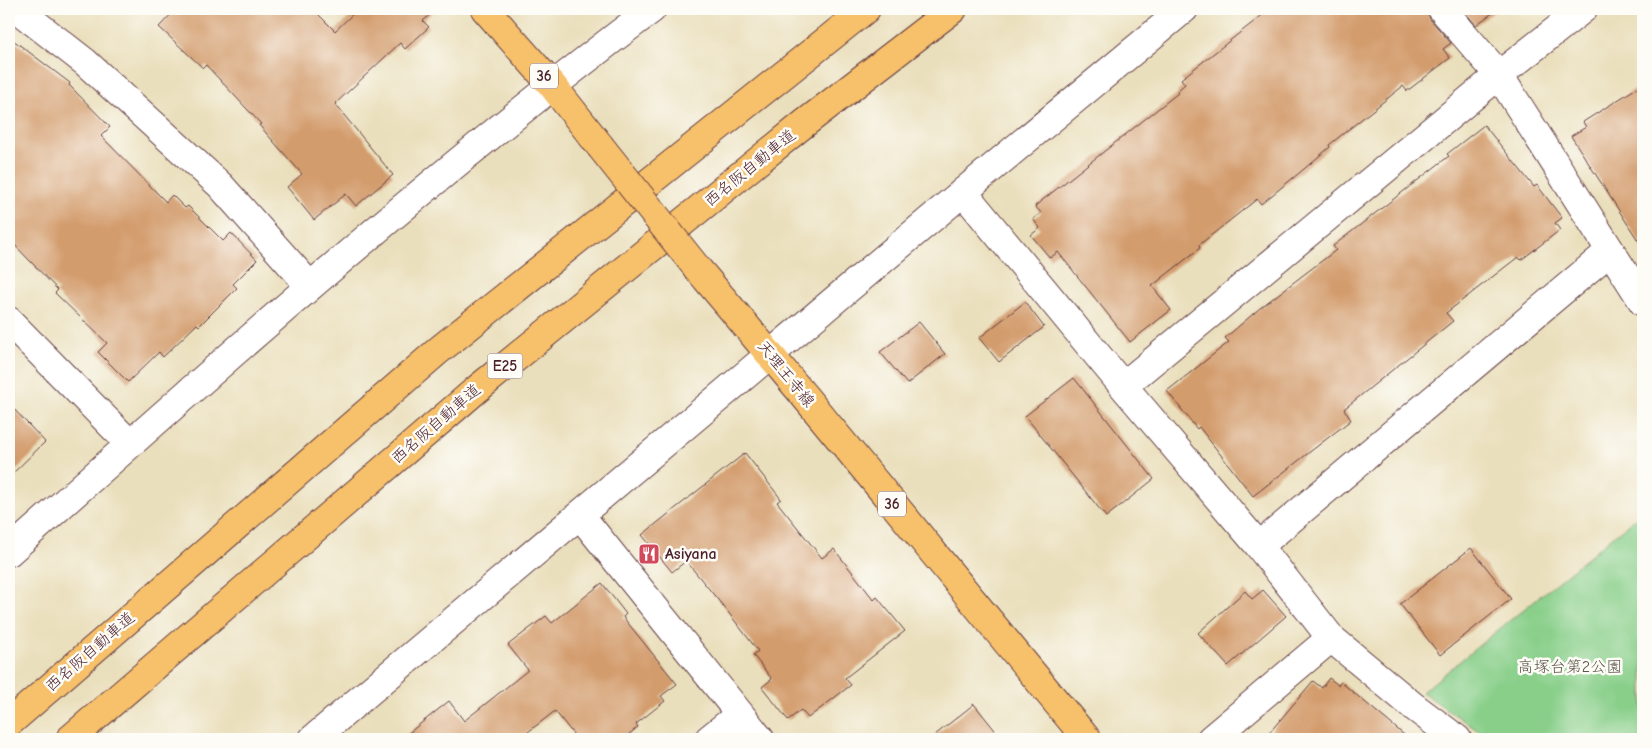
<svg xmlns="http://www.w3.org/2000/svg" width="1652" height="748" font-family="'Comic Neue','Klee One',sans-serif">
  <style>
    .green { fill: #89cf8a; stroke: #6a775a }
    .building { fill: #d39c6d }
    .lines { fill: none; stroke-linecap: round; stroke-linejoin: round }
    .minor-casing { stroke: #623c41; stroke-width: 30 }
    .tertiary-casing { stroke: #623c41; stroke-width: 30 }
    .primary-casing { stroke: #623c41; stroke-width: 30 }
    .motorway-casing { stroke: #623c41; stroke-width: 30 }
    .minor { stroke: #fff; stroke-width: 28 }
    .tertiary { stroke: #fff; stroke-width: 28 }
    .primary { stroke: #f7c06b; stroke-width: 28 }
    .motorway { stroke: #f7c06b; stroke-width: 28 }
    .primary-bridge-casing { stroke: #623c41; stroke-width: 30; stroke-linecap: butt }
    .primary-bridge { stroke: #f7c06b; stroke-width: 28 }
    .labels { text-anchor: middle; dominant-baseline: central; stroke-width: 5; stroke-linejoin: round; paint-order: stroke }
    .shield { fill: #fdfcf7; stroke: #806168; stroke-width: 1 }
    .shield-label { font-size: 15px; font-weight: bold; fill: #4a1f2b }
    .street-label { font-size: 16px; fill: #4a1f2b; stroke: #fdfcf7 }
    .poi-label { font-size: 16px; font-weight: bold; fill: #4a1f2b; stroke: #fdfcf7; text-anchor: start }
    .park-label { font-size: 16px; fill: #5d5448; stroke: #fdfcf7 }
  </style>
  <rect width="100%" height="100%" fill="#fdfcf7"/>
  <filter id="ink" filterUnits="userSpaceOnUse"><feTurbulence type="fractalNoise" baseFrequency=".02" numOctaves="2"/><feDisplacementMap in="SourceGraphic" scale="10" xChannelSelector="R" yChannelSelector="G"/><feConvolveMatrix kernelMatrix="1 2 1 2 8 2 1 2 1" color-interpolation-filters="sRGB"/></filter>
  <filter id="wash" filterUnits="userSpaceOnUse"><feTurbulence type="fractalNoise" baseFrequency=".0096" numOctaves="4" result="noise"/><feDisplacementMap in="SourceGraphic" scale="20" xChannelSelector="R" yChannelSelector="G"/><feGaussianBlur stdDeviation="1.12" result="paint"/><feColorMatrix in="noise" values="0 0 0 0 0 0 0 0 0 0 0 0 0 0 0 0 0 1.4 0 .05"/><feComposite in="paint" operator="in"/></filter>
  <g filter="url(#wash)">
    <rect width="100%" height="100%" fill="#eadfbc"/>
    <!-- green -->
    <path class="green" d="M 1643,512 L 1643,739 L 1490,739 L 1422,692 Z"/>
    <g id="blocks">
      <!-- building -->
      <path class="building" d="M 176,9 L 313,9 L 335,31 L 358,9 L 436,9 L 423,21 L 429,27 L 405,49 L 400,43 L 335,104 L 393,175 L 356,206 L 346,194 L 314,220 L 287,187 L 302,174 L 259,125 L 261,124 L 206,65 L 203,68 L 159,27 Z
        M 1270,9 L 1427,9 L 1430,19 L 1451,43 L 1443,49 L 1450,58 L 1407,91 L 1403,86 L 1329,145 L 1330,147 L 1298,174 L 1261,204 L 1257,199 L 1199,245 L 1200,248 L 1152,286 L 1171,310 L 1130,342 L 1058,252 L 1050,258 L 1031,235 L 1040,228 L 1033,219 L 1041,213 L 1035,206 L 1178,93 L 1177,91 L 1185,84 L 1181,79 Z
        M 1462,9 L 1498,9 L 1476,25 Z
        M 9,37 L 70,83 L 69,85 L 110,127 L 101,136 L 166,202 L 172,195 L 185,208 L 188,206 L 223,241 L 231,233 L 257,260 L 233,284 L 237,288 L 199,326 L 197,324 L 163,357 L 159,352 L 128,382 L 98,352 L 107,343 L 55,293 L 58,290 L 9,239 Z
        M 1643,84 L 1643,248 L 1571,136 L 1586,127 L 1583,122 Z
        M 1484,125 L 1534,187 L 1537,185 L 1562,218 L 1555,223 L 1560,230 L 1521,260 L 1518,257 L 1446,313 L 1453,321 L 1344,409 L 1351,420 L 1253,496 L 1199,427 L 1197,429 L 1167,391 L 1229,342 L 1225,338 L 1260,308 L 1336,250 L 1333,246 L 1449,156 L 1447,154 Z
        M 1025,302 L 1044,327 L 999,362 L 979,338 Z
        M 919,322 L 945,354 L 907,384 L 880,352 Z
        M 1074,378 L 1154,479 L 1106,517 L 1025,416 Z
        M 9,404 L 45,442 L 9,477 Z
        M 745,453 L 781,499 L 777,502 L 822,558 L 834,549 L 874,600 L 877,597 L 905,631 L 845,678 L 851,685 L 808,718 L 801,710 L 788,720 L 762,687 L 772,679 L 753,655 L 758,651 L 728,612 L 686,561 L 672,572 L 642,535 Z
        M 1471,548 L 1511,599 L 1440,655 L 1400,604 Z
        M 602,583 L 626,614 L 623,617 L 677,684 L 661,696 L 665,701 L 636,724 L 638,727 L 623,739 L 577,739 L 555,711 L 519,739 L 401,739 L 449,701 L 464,721 L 528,670 L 508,645 L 546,616 L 552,623 Z
        M 1263,590 L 1286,616 L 1228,666 L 1198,633 L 1245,591 L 1252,599 Z
        M 1329,678 L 1338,685 L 1341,682 L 1409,739 L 1264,739 L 1313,681 L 1322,688 Z
        M 974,704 L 1002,739 L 930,739 Z"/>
    </g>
  </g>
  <g filter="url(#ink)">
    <use href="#blocks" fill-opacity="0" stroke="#623c41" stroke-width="1"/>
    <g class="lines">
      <!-- minor casing -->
      <g class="minor-casing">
        <path id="minor" d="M 17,9 L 85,62 L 220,185 L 310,286
          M 1442,9 L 1499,75 L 1643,302
          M 963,192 L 1123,386 L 1259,546 L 1331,638 L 1413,706 L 1457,739
          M 9,321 L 130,444
          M 1123,386 L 1499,75 L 1583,9
          M 580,515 L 760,739
          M 1259,546 L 1610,251
          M 9,552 C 218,365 428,178 652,9
          M 709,739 L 739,715
          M 1211,739 L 1331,638"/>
      </g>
      <!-- tertiary casing -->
      <g class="tertiary-casing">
        <path id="tertiary" d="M 313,739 L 963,192 L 1184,9"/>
      </g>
      <!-- primary casing -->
      <g class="primary-casing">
        <path id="primary" d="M 485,9 L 552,85 L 600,146
          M 697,268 C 829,423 957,583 1087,739"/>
      </g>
      <!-- motorway casing -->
      <g class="motorway-casing">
        <path id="motorway" d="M 9,723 L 439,350 L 866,9
          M 70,739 L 476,390 L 805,123 L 953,9"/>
      </g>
      <!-- minor -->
      <use href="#minor" class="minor"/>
      <!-- tertiary -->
      <use href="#tertiary" class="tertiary"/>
      <!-- primary -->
      <use href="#primary" class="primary"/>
      <!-- motorway -->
      <use href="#motorway" class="motorway"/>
      <!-- primary-bridge casing -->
      <g class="primary-bridge-casing">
        <path id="primary-bridge" d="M 600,146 L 697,268"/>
      </g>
      <!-- primary-bridge -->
      <use href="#primary-bridge" class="primary-bridge"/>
    </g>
  </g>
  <!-- icons -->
  <defs>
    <g id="restaurant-square" transform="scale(1.125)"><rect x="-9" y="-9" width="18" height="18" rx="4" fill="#d1495b" stroke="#fdfcf7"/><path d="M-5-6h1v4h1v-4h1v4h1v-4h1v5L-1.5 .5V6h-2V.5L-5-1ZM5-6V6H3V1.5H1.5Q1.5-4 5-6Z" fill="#fff"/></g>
  </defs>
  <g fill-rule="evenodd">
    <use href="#restaurant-square" x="649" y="554"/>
  </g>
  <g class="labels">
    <!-- shield labels -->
    <g class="shield">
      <rect x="530" y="63.5" width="28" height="25" rx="4"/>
      <rect x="487.5" y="353.5" width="35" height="25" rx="4"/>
      <rect x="878" y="491.5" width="28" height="25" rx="4"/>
    </g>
    <g class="shield-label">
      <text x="544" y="76">36</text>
      <text x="505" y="366">E25</text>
      <text x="892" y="504">36</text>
    </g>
    <!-- street labels -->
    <g class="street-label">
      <text transform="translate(750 168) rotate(-39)">西名阪自動車道</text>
      <text transform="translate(786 374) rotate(51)">天理王寺線</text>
      <text transform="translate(436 424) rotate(-41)">西名阪自動車道</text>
      <text transform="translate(90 652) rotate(-41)">西名阪自動車道</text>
    </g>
    <!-- poi labels -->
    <g class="poi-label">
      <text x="665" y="554">Asiyana</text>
    </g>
    <!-- park labels -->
    <g class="park-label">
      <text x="1570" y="667">高塚台第2公園</text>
    </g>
  </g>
  <!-- margin -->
  <rect width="1652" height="748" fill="none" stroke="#fdfcf7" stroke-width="30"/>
</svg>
